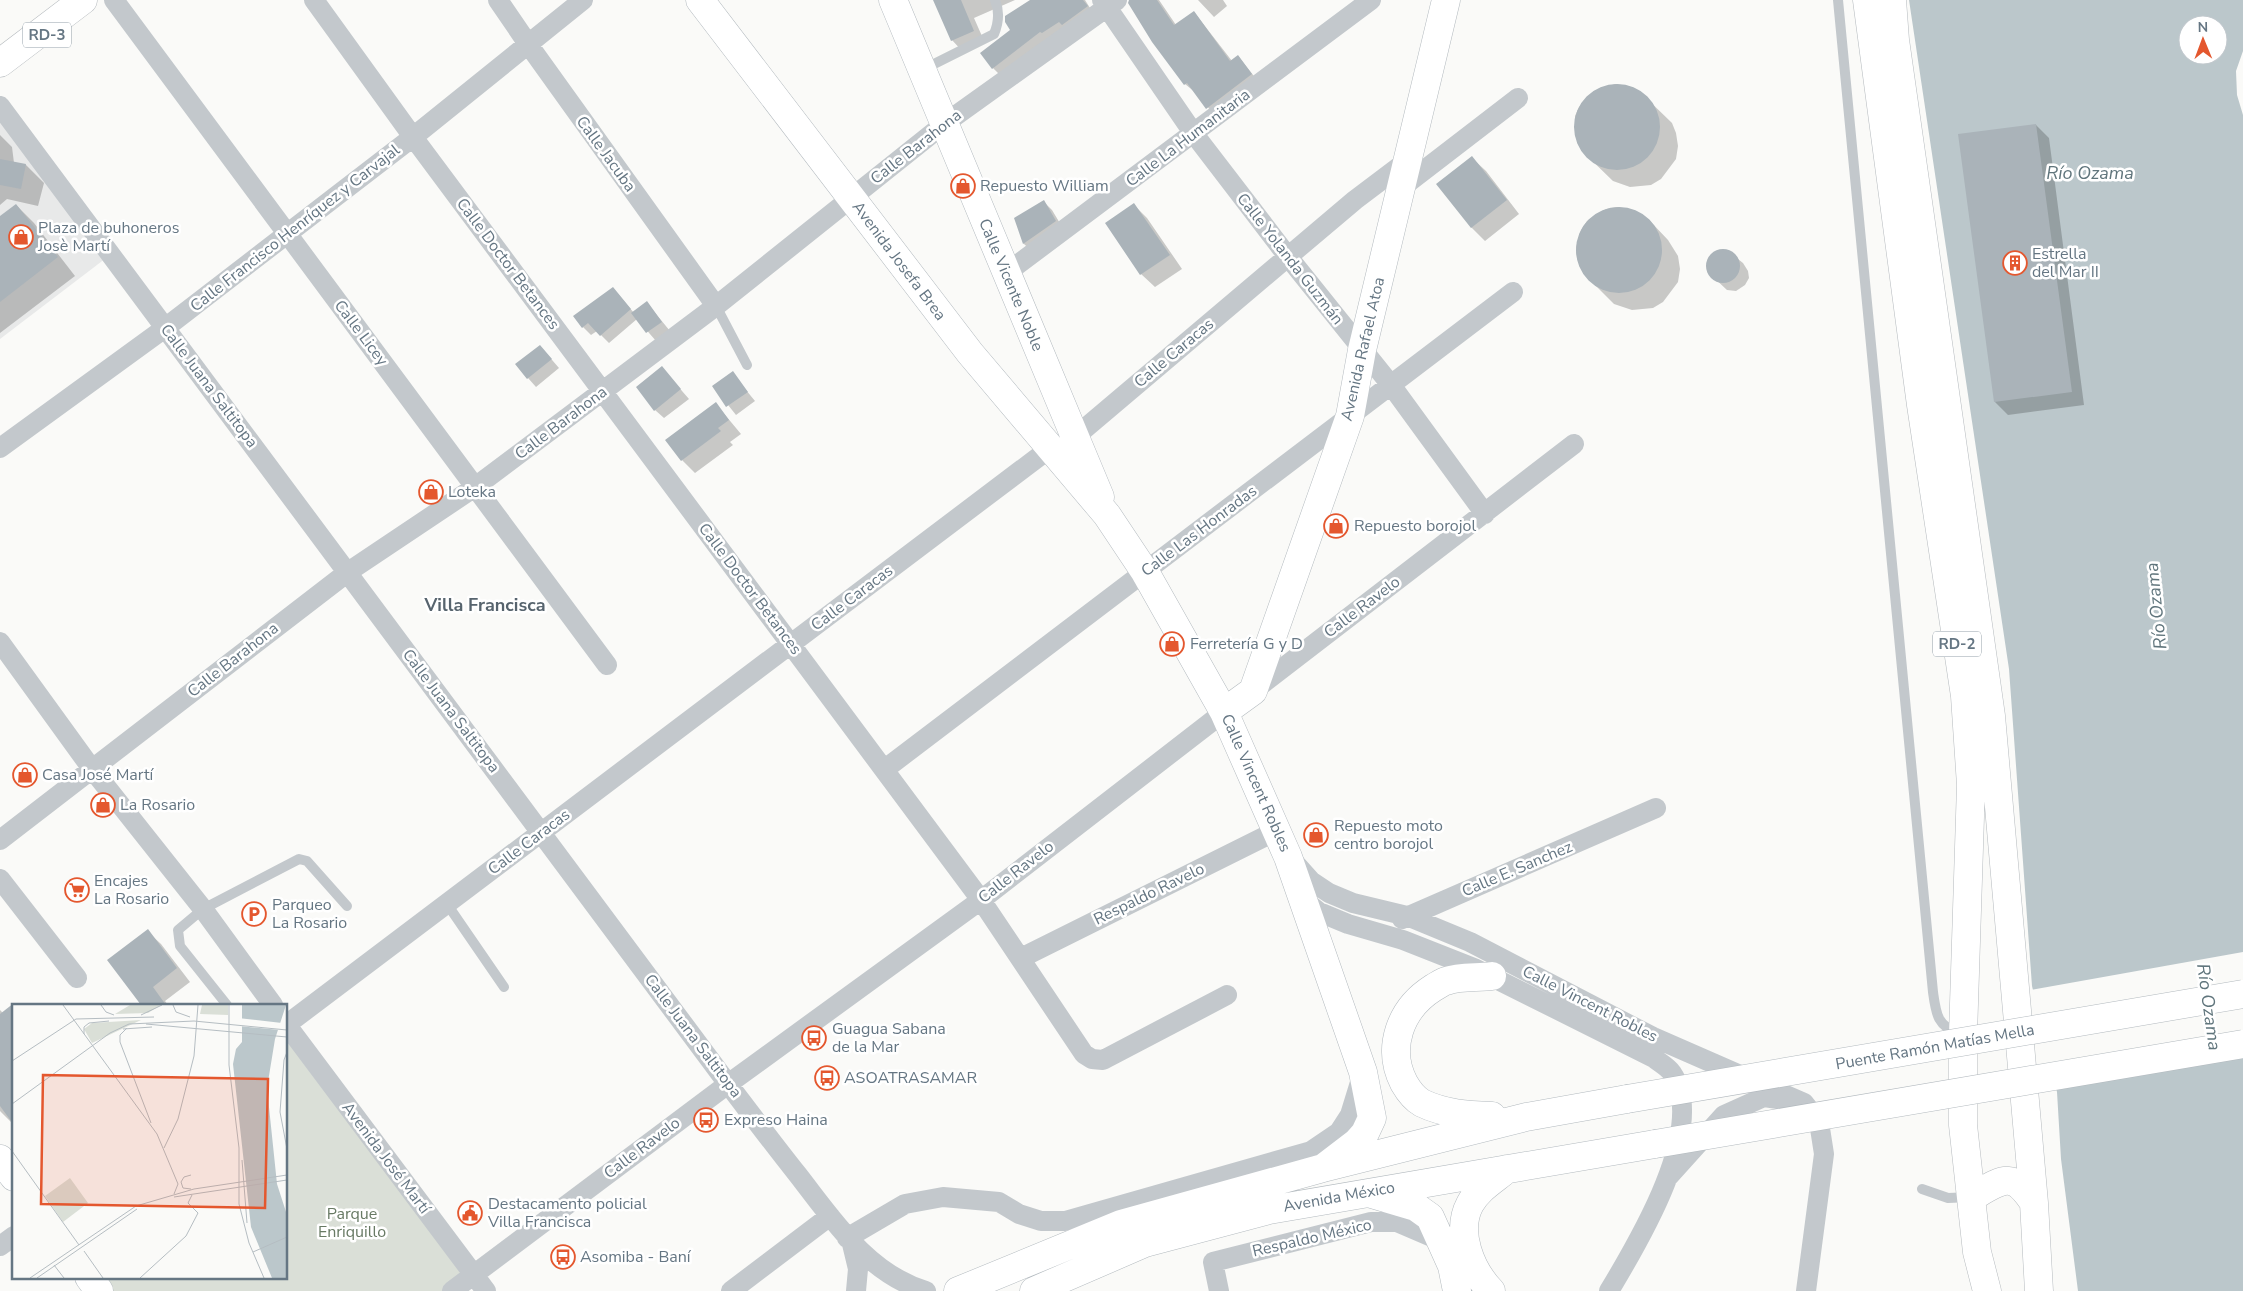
<svg xmlns="http://www.w3.org/2000/svg" width="2243" height="1291" font-family="'Nunito Sans',sans-serif">
  <style>
    .built { fill: #e8e9e9 }
    .green { fill: #dadfd7 }
    .water { fill: #bbc7cb; fill-rule: evenodd }
    .pier { fill: #fafaf8 }
    .shadow { fill: #0003 }
    .building { fill: #aab3b9 }
    .lines { fill: none; stroke-linecap: round; stroke-linejoin: round }
    .secondary-casing { stroke: #b3babf; stroke-width: 29 }
    .primary-casing { stroke: #b5babe; stroke-width: 29 }
    .highway-casing { stroke: #b4b9bd; stroke-width: 29 }
    .lane { stroke: #c3c8cc; stroke-width: 10 }
    .street { stroke: #c3c8cc; stroke-width: 20 }
    .secondary { stroke: #fff; stroke-width: 28 }
    .primary { stroke: #fff; stroke-width: 28 }
    .highway { stroke: #fff; stroke-width: 28 }
    .secondary-bridge-casing { stroke: #b3babf; stroke-width: 29; stroke-linecap: butt }
    .secondary-bridge { stroke: #fff; stroke-width: 28 }
    .labels { text-anchor: middle; dominant-baseline: central; stroke-width: 5; stroke-linejoin: round; paint-order: stroke }
    .shield { fill: #fff; stroke: #939fa8; stroke-width: 1 }
    .shield-label { font-size: 15px; font-weight: bold; fill: #657683 }
    .street-label { font-size: 16px; fill: #657683; stroke: #fff }
    .poi-label { font-size: 16px; fill: #657683; stroke: #fff; text-anchor: start }
    .park-label { font-size: 16px; fill: #687a64; stroke: #fff }
    .water-label { font-size: 18px; font-style: italic; fill: #60757c; stroke: #fff }
    .neighbourhood-label { font-size: 18px; font-weight: bold; fill: #57646e; stroke: #fff }
    .inset-road { fill: none; stroke: #b5bdc2; stroke-width: 1 }
    .view { fill: #e4572e; fill-opacity: 0.15; stroke: #e4572e; stroke-width: 2.5 }
    .inset-edge { fill: none; stroke: #657683; stroke-width: 2.5 }
  </style>
  <rect width="100%" height="100%" fill="#fafaf8"/>
  <!-- built -->
  <path class="built" d="M 0,114 L 110,255 L 0,339 Z"/>
  <!-- green -->
  <path class="green" d="M 286,1025 L 473,1275 L 452,1291 L 99,1291 L 89,1277 L 286,1277 Z"/>
  <!-- water -->
  <path class="water" d="M 1909,0 L 2243,0 L 2243,51 L 2236,71 L 2237,95 L 2243,115 L 2243,1291 L 2078,1291 L 2061,1159 L 2057,1092 L 2032,986 L 2009,669 ZM 2188,25 L 2218,25 L 2218,55 L 2188,55 Z"/>
  <!-- pier -->
  <path class="pier" d="M 2243,952 L 2243,1057 L 2054,1089 L 2030,990 Z"/>
  <!-- shadow -->
  <path class="shadow" d="M 934,0 L 1015,0 L 974,18 L 985,43 L 963,52 L 952,40 Z
    M 1032,0 L 1085,0 L 1095,16 L 1002,77 L 993,68 L 1012,31 Z
    M 1138,0 L 1159,0 L 1176,25 L 1194,12 L 1232,61 L 1238,56 L 1261,85 L 1217,118 L 1196,93 L 1185,84 Z
    M 1198,0 L 1223,0 L 1227,6 L 1214,17 Z
    M 1615,84 L 1628,86 L 1639,91 L 1672,123 L 1676,133 L 1678,146 L 1676,159 L 1661,179 L 1651,185 L 1630,187 L 1613,181 L 1582,151 L 1575,135 L 1575,116 L 1579,107 L 1594,91 Z
    M 2036,125 L 2049,138 L 2084,405 L 2008,415 L 1995,402 Z
    M 0,135 L 12,147 L 14,163 L 26,165 L 44,183 L 38,206 L 7,199 L 0,205 Z
    M 1472,158 L 1486,171 L 1519,214 L 1485,241 L 1471,227 Z
    M 1043,201 L 1052,210 L 1064,230 L 1033,252 L 1024,244 L 1016,219 Z
    M 16,205 L 34,223 L 75,276 L 0,333 L 0,218 Z
    M 1134,205 L 1147,218 L 1182,269 L 1155,287 L 1141,274 Z
    M 1617,207 L 1629,209 L 1650,221 L 1668,240 L 1678,256 L 1680,269 L 1678,282 L 1663,302 L 1653,308 L 1632,310 L 1614,304 L 1584,274 L 1577,258 L 1576,247 L 1581,230 L 1587,221 L 1606,209 Z
    M 1728,251 L 1743,263 L 1748,271 L 1749,278 L 1745,285 L 1736,291 L 1727,290 L 1711,275 L 1708,269 L 1709,259 L 1715,253 Z
    M 613,288 L 634,313 L 647,303 L 670,331 L 656,341 L 637,319 L 609,343 L 597,331 L 591,335 L 583,327 Z
    M 540,346 L 559,368 L 536,387 L 528,378 Z
    M 662,368 L 689,399 L 664,418 L 655,410 Z
    M 732,373 L 755,401 L 736,415 L 713,386 Z
    M 716,404 L 741,434 L 730,442 L 733,445 L 695,473 L 682,460 Z
    M 147,931 L 161,944 L 190,982 L 165,1001 L 168,1005 L 136,1005 L 140,1002 Z
    M 14,1005 L 14,1125 L 0,1111 L 0,1010 L 3,1013 Z"/>
  <!-- building -->
  <path class="building" d="M 933,0 L 961,0 L 974,31 L 951,41 Z
    M 1030,0 L 1083,0 L 1088,6 L 1062,25 L 1059,22 L 1042,33 L 1040,32 L 992,69 L 980,53 L 1010,30 L 1005,22 L 1005,16 Z
    M 1129,0 L 1157,0 L 1174,25 L 1194,11 L 1230,61 L 1238,55 L 1252,74 L 1206,109 L 1187,83 L 1184,85 L 1152,42 L 1128,3 Z
    M1574 127a43 43 0 1 1 86 0a43 43 0 1 1-86 0Z
    M 2036,124 L 2072,392 L 1994,402 L 1958,134 Z
    M 1472,156 L 1507,200 L 1471,228 L 1436,184 Z
    M 0,159 L 26,164 L 21,189 L 0,185 Z
    M 1044,200 L 1056,221 L 1023,244 L 1014,218 Z
    M 1134,203 L 1170,255 L 1140,275 L 1105,223 Z
    M 16,204 L 58,257 L 0,302 L 0,216 Z
    M1576 250a43 43 0 1 1 86 0a43 43 0 1 1-86 0Z
    M1706 266a17 17 0 1 1 34 0a17 17 0 1 1-34 0Z
    M 613,287 L 631,309 L 600,336 L 588,323 L 582,328 L 573,316 Z
    M 647,301 L 662,322 L 646,333 L 631,313 Z
    M 540,345 L 552,359 L 527,379 L 515,364 Z
    M 662,366 L 681,389 L 654,411 L 636,387 Z
    M 733,371 L 748,392 L 726,407 L 712,386 Z
    M 716,402 L 729,420 L 718,428 L 721,431 L 681,461 L 665,440 Z
    M 148,929 L 177,968 L 153,987 L 166,1005 L 141,1005 L 107,960 Z
    M 14,1003 L 14,1125 L 0,1106 L 0,1014 Z"/>
  <g class="lines">
    <!-- secondary casing -->
    <g class="secondary-casing">
      <path id="secondary" d="M 700,0 L 970,353 L 1107,515 L 1145,572 L 1224,712 L 1288,857 L 1363,1072 L 1372,1118 L 1365,1133 L 1357,1142 L 1323,1168
        M 893,0 L 1100,497
        M 1224,712 L 1253,691 L 1350,416 L 1362,350 L 1446,0
        M 1492,976 C 1478,978 1460,976 1446,981 C 1442,982 1437,986 1433,988 C 1400,1009 1386,1048 1404,1083 C 1408,1090 1415,1099 1422,1103 C 1445,1114 1468,1115 1492,1116
        M 0,1159 L 14,1177
        M 1372,1194 L 1416,1207 L 1430,1217 L 1452,1266 L 1457,1291
        M 89,1277 L 99,1291
        M 958,1291 L 1121,1224 L 1323,1168 L 1526,1117 L 1627,1099
        M 1034,1291 L 1145,1243 L 1269,1210 L 1655,1144
        M 1491,1291 C 1471,1270 1455,1232 1470,1204 C 1478,1189 1494,1180 1507,1169"/>
    </g>
    <!-- primary casing -->
    <g class="primary-casing">
      <path id="primary" d="M 1867,0 L 1921,405 L 1965,696 L 1971,785 L 1963,1035 L 1963,1125 L 1977,1252 L 1987,1291
        M 1892,0 L 1895,40 L 1991,716 L 2034,1203 L 2039,1291
        M 1972,1197 C 2003,1179 2012,1170 2034,1203"/>
    </g>
    <!-- highway casing -->
    <g class="highway-casing">
      <path id="highway" d="M 0,63 L 83,0"/>
    </g>
    <!-- lane -->
    <path class="lane" d="M 1838,0 L 1933,992 C 1936,1014 1937,1026 1960,1034
      M 924,69 L 994,34 C 999,22 1000,12 995,0
      M 716,306 L 747,365
      M 447,904 L 504,987
      M 227,1005 L 180,946 L 178,930 L 203,909 L 299,859 L 307,861 L 347,906
      M 1922,1189 L 1948,1198 L 1971,1197"/>
    <!-- street -->
    <path class="street" d="M 114,0 L 607,665
      M 314,0 L 413,137 L 981,900 L 1084,1054 L 1092,1059 L 1103,1060 L 1227,995
      M 498,0 L 528,44 L 716,306
      M 1102,0 L 1194,134 L 1289,258 L 1391,385 L 1485,514
      M 0,106 L 728,1084 C 751,1114 774,1145 798,1175 C 833,1220 868,1274 926,1291
      M 1401,188 L 1518,98
      M 1005,274 L 1371,0
      M 0,448 L 165,328 L 413,137 L 583,0
      M 0,642 L 92,769 L 203,909 L 273,1005
      M 1253,691 L 1574,444
      M 885,769 L 1513,292
      M 0,840 L 348,572 L 475,487 L 716,306 L 944,124 L 1117,0
      M 1294,862 L 1311,881 L 1329,893 L 1353,903 L 1407,916 L 1470,942 L 1653,1037 L 1804,1103 L 1819,1122 L 1824,1154 L 1806,1291
      M 0,879 L 77,978
      M 1304,900 L 1319,912 L 1348,924 L 1403,940 L 1474,968 L 1654,1058 C 1660,1063 1668,1067 1672,1073 C 1708,1127 1638,1243 1609,1291
      M 1402,919 L 1656,808
      M 1021,958 L 1278,830
      M 286,1024 L 486,1291
      M 286,1025 L 1049,449 L 1076,436 L 1355,200 L 1408,160
      M 1669,1176 L 1724,1115 L 1764,1097 L 1785,1100
      M 847,1238 L 905,1204 L 943,1197 L 999,1202 L 1019,1214 L 1041,1221 L 1065,1221 L 1311,1151 L 1339,1132 L 1350,1115 L 1362,1076
      M 852,1244 L 858,1269 L 856,1291
      M 0,1246 L 14,1236
      M 452,1291 L 728,1084 L 981,900 L 1224,712
      M 731,1291 L 830,1216
      M 1219,1291 L 1213,1262 L 1371,1222 L 1397,1222 L 1439,1240"/>
    <!-- secondary -->
    <use href="#secondary" class="secondary"/>
    <!-- primary -->
    <use href="#primary" class="primary"/>
    <!-- highway -->
    <use href="#highway" class="highway"/>
    <!-- secondary-bridge casing -->
    <g class="secondary-bridge-casing">
      <path id="secondary-bridge" d="M 1627,1099 L 2243,994
        M 1655,1144 L 2243,1044"/>
    </g>
    <!-- secondary-bridge -->
    <use href="#secondary-bridge" class="secondary-bridge"/>
  </g>
  <!-- icons -->
  <defs>
    <g id="shop-ring" transform="scale(1.25)"><circle r="9.5" fill="#fff" stroke="#e4572e" stroke-width="1.5"/><path d="M-5-2.5h2.3a2.7 3.5 0 0 1 5.4 0H5L5.5 6h-11ZM-1.5-2.5h3a1.5 2.3 0 0 0-3 0Z" fill="#e4572e"/></g>
    <g id="building-ring" transform="scale(1.25)"><circle r="9.5" fill="#fff" stroke="#e4572e" stroke-width="1.5"/><path d="M-4-6H4V6H1V3H-1V6H-4ZM-2.5-4.3h1.7v1.8h-1.7ZM.8-4.3h1.7v1.8H.8ZM-2.5-1h1.7V.8h-1.7ZM.8-1h1.7V.8H.8Z" fill="#e4572e"/></g>
    <g id="supermarket-ring" transform="scale(1.25)"><circle r="9.5" fill="#fff" stroke="#e4572e" stroke-width="1.5"/><path d="M-6-5.5h2.5l.6 2H6L4.5 2H-2.5L-4.4-4H-6ZM-1.5 3.2a1.3 1.3 0 1 0 .1 0ZM3 3.2a1.3 1.3 0 1 0 .1 0Z" fill="#e4572e"/></g>
    <g id="parking-ring" transform="scale(1.25)"><circle r="9.5" fill="#fff" stroke="#e4572e" stroke-width="1.5"/><path d="M-3.5-5.5H1a3.5 3.5 0 0 1 0 7H-1V5.5H-3.5ZM-1-3.4V-.6H.8a1.4 1.4 0 0 0 0-2.8Z" fill="#e4572e"/></g>
    <g id="bus-ring" transform="scale(1.25)"><circle r="9.5" fill="#fff" stroke="#e4572e" stroke-width="1.5"/><path d="M-5-6H5V4H4V6H2V4H-2V6H-4V4H-5ZM-3.5-4V0h7V-4ZM-3.5 1.2v1.5H-2V1.2ZM2 1.2v1.5H3.5V1.2Z" fill="#e4572e"/></g>
    <g id="civic-ring" transform="scale(1.25)"><circle r="9.5" fill="#fff" stroke="#e4572e" stroke-width="1.5"/><path d="M-.6-6.5H3V-4.5H.6V-3L4-1V1h2V6H-6V1h2V-1L-.6-3ZM-1.2 2.5V6h2.4V2.5Z" fill="#e4572e"/></g>
  </defs>
  <g fill-rule="evenodd">
    <use href="#shop-ring" x="963" y="186"/>
    <use href="#shop-ring" x="21" y="237"/>
    <use href="#building-ring" x="2015" y="263"/>
    <use href="#shop-ring" x="431" y="492"/>
    <use href="#shop-ring" x="1336" y="526"/>
    <use href="#shop-ring" x="1172" y="644"/>
    <use href="#shop-ring" x="25" y="775"/>
    <use href="#shop-ring" x="103" y="805"/>
    <use href="#shop-ring" x="1316" y="835"/>
    <use href="#supermarket-ring" x="77" y="890"/>
    <use href="#parking-ring" x="254" y="914"/>
    <use href="#bus-ring" x="814" y="1038"/>
    <use href="#bus-ring" x="827" y="1078"/>
    <use href="#bus-ring" x="706" y="1120"/>
    <use href="#civic-ring" x="470" y="1213"/>
    <use href="#bus-ring" x="563" y="1257"/>
  </g>
  <g class="labels">
    <!-- shield labels -->
    <g class="shield">
      <rect x="23" y="22.5" width="48" height="25" rx="4"/>
      <rect x="1933" y="631.5" width="48" height="25" rx="4"/>
    </g>
    <g class="shield-label">
      <text x="47" y="35">RD-3</text>
      <text x="1957" y="644">RD-2</text>
    </g>
    <!-- street labels -->
    <g class="street-label">
      <text transform="translate(1188 138) rotate(-37)">Calle La Humanitaria</text>
      <text transform="translate(916 147) rotate(-38)">Calle Barahona</text>
      <text transform="translate(606 154) rotate(54)">Calle Jacuba</text>
      <text transform="translate(295 228) rotate(-38)">Calle Francisco Henríquez y Carvajal</text>
      <text transform="translate(1290 259) rotate(52)">Calle Yolanda Guzmán</text>
      <text transform="translate(899 261) rotate(53)">Avenida Josefa Brea</text>
      <text transform="translate(508 264) rotate(53)">Calle Doctor Betances</text>
      <text transform="translate(1011 285) rotate(67)">Calle Vicente Noble</text>
      <text transform="translate(361 333) rotate(53)">Calle Licey</text>
      <text transform="translate(1363 349) rotate(-77)">Avenida Rafael Atoa</text>
      <text transform="translate(1174 353) rotate(-40)">Calle Caracas</text>
      <text transform="translate(209 386) rotate(53)">Calle Juana Saltitopa</text>
      <text transform="translate(561 423) rotate(-37)">Calle Barahona</text>
      <text transform="translate(1199 531) rotate(-37)">Calle Las Honradas</text>
      <text transform="translate(750 589) rotate(53)">Calle Doctor Betances</text>
      <text transform="translate(852 598) rotate(-37)">Calle Caracas</text>
      <text transform="translate(1362 607) rotate(-37)">Calle Ravelo</text>
      <text transform="translate(233 660) rotate(-38)">Calle Barahona</text>
      <text transform="translate(451 711) rotate(53)">Calle Juana Saltitopa</text>
      <text transform="translate(1256 783) rotate(66)">Calle Vincent Robles</text>
      <text transform="translate(529 842) rotate(-37)">Calle Caracas</text>
      <text transform="translate(1517 869) rotate(-23)">Calle E. Sanchez</text>
      <text transform="translate(1016 872) rotate(-38)">Calle Ravelo</text>
      <text transform="translate(1149 894) rotate(-26)">Respaldo Ravelo</text>
      <text transform="translate(1590 1004) rotate(27)">Calle Vincent Robles</text>
      <text transform="translate(693 1036) rotate(53)">Calle Juana Saltitopa</text>
      <text transform="translate(1935 1047) rotate(-10)">Puente Ramón Matías Mella</text>
      <text transform="translate(642 1148) rotate(-37)">Calle Ravelo</text>
      <text transform="translate(386 1158) rotate(53)">Avenida José Martí</text>
      <text transform="translate(1339 1197) rotate(-10)">Avenida México</text>
      <text transform="translate(1312 1238) rotate(-13)">Respaldo México</text>
    </g>
    <!-- poi labels -->
    <g class="poi-label">
      <text x="980" y="186">Repuesto William</text>
      <text x="38" y="228">Plaza de buhoneros<tspan x="38" dy="18">Josè Martí</tspan></text>
      <text x="2032" y="254">Estrella<tspan x="2032" dy="18">del Mar II</tspan></text>
      <text x="448" y="492">Loteka</text>
      <text x="1354" y="526">Repuesto borojol</text>
      <text x="1190" y="644">Ferretería G y D</text>
      <text x="42" y="775">Casa José Martí</text>
      <text x="120" y="805">La Rosario</text>
      <text x="1334" y="826">Repuesto moto<tspan x="1334" dy="18">centro borojol</tspan></text>
      <text x="94" y="881">Encajes<tspan x="94" dy="18">La Rosario</tspan></text>
      <text x="272" y="905">Parqueo<tspan x="272" dy="18">La Rosario</tspan></text>
      <text x="832" y="1029">Guagua Sabana<tspan x="832" dy="18">de la Mar</tspan></text>
      <text x="844" y="1078">ASOATRASAMAR</text>
      <text x="724" y="1120">Expreso Haina</text>
      <text x="488" y="1204">Destacamento policial<tspan x="488" dy="18">Villa Francisca</tspan></text>
      <text x="580" y="1257">Asomiba - Baní</text>
    </g>
    <!-- park labels -->
    <g class="park-label">
      <text x="352" y="1214">Parque<tspan x="352" dy="18">Enriquillo</tspan></text>
    </g>
    <!-- water labels -->
    <g class="water-label">
      <text x="2090" y="173">Río Ozama</text>
      <text transform="translate(2156 606) rotate(-96)">Río Ozama</text>
      <text transform="translate(2209 1007) rotate(82)">Río Ozama</text>
    </g>
    <!-- neighbourhood labels -->
    <g class="neighbourhood-label">
      <text x="485" y="605">Villa Francisca</text>
    </g>
  </g>
  <!-- overview -->
  <g transform="translate(12 1004)">
    <rect width="275" height="275" fill="#fafaf8"/>
    <path d="M 118,1 L 149,1 L 136,9 L 103,10 ZM 190,1 L 216,1 L 216,11 L 188,10 ZM 129,16 L 80,39 L 72,25 L 80,19 ZM 58,174 L 76,199 L 51,218 L 33,192 Z" fill="#dadfd7"/>
    <path d="M 230,1 L 274,1 L 263,35 L 255,84 L 265,180 L 275,211 L 275,274 L 260,274 L 239,223 L 221,60 L 224,45 L 230,38 Z" fill="#bbc7cb"/>
    <path d="M 226,14 L 270,19 L 268,26 L 226,22 Z" fill="#fafaf8"/>
    <path class="inset-road" d="M 51,1 L 145,130 L 166,180 L 162,190M 89,1 L 94,8 L 102,11M 161,1 L 164,8 L 178,13M 217,1 L 217,61 L 227,144 L 227,200 L 237,239 L 252,274M 129,11 L 150,1M 134,20 L 275,33M 115,24 L 108,31 L 108,38 L 139,119M 111,25 L 140,23M 72,30 L 72,23 L 77,19 L 97,17M 275,48 L 272,56 L 268,108 L 275,145M 0,57 L 64,15 L 142,13M 0,100 L 98,29 L 117,20 L 182,17 L 275,26M 152,144 L 166,115 L 182,52 L 186,1M 0,147 L 67,241M 230,156 L 235,219M 179,171 L 172,173 L 169,178 L 171,184 L 179,185M 162,193 L 275,176M 72,247 L 91,274M 241,248 L 275,233M 42,261 L 52,274M 18,274 L 124,202 L 182,185 L 275,171M 25,274 L 125,205M 128,274 L 174,232 L 186,209 L 176,199 L 180,191"/>
    <path class="view" d="M 31,71 L 256,75 L 253,204 L 29,200 Z"/>
    <rect width="275" height="275" class="inset-edge"/>
  </g>
  <!-- north arrow -->
  <g transform="translate(2203 40) rotate(359)"><circle r="24" fill="#ffffff" stroke="#c1c8cd"/>
  <path d="M0-4L9 19L0 12L-9 19Z" fill="#e4572e"/>
  <text y="-8" font-size="14" font-weight="bold" text-anchor="middle" fill="#657683">N</text>
  </g>
</svg>
